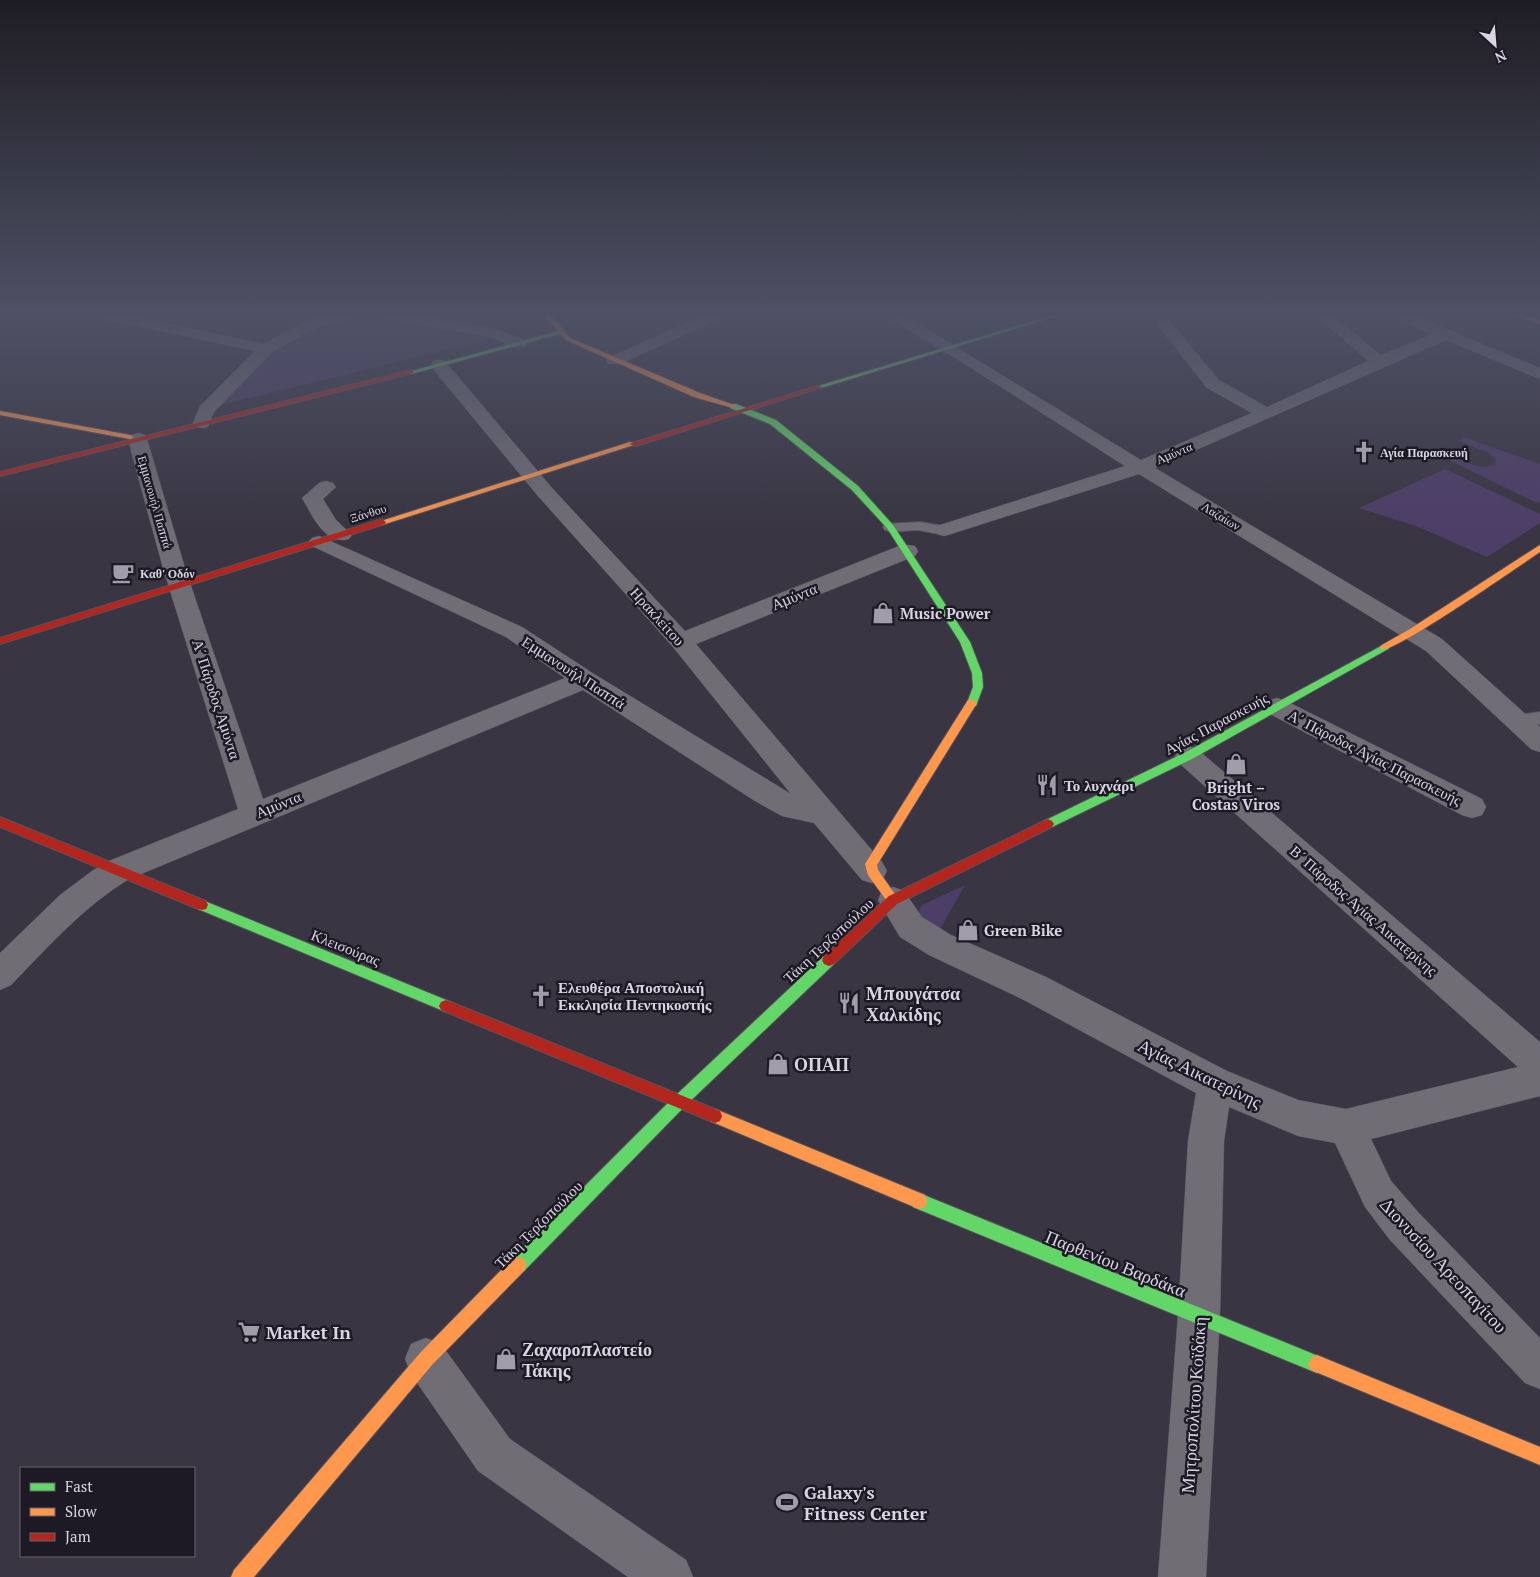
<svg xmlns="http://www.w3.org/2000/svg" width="1540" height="1577" font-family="'PT Serif',serif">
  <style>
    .green { fill: #4d3e67 }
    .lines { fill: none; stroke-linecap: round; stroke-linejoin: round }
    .lane-casing { stroke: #57525e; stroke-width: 2 }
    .street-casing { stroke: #57525e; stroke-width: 1 }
    .fast-casing { stroke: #57525e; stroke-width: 2 }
    .slow-casing { stroke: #57525e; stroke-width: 2 }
    .jam-casing { stroke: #57525e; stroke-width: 2 }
    .lane { fill: #706d75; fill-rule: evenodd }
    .street { fill: #706d75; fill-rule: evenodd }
    .fast { fill: #63d668; fill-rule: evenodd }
    .slow { fill: #ff974d; fill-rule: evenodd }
    .jam { fill: #b3261e; fill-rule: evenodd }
    .labels { text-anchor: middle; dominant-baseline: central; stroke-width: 5; stroke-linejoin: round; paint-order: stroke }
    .far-poi-label { font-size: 12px; font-weight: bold; fill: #d9d4e4; stroke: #1d1a25; text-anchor: start }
    .far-street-label { font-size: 12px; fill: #d9d4e4; stroke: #1d1a25 }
    .street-label { font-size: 15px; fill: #d9d4e4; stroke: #1d1a25 }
    .poi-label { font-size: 15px; font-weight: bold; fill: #d9d4e4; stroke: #1d1a25; text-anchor: start }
    .near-poi-label { font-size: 18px; font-weight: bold; fill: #d9d4e4; stroke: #1d1a25; text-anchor: start }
    .near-street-label { font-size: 18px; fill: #d9d4e4; stroke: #1d1a25 }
  </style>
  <rect width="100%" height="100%" fill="#393542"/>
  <!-- green -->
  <path class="green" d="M 360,315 L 494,336 L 491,339 L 221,405 L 274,351 L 312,328 Z
    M 1463,437 L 1540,464 L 1540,502 L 1537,503 L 1449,460 C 1464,456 1478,473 1495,464 L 1496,460 L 1489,453 L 1459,441 Z
    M 1445,469 L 1540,514 L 1540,523 L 1487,557 L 1416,526 L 1359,508 Z
    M 965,885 L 939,931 L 921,917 L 919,910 L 922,905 Z"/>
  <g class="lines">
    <!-- lane casing -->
    <g class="lane-casing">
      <path id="lane" d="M 920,522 L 949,527 L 951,530 L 949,533 C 937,536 929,531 917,530 C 907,530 896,533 885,530 L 883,527 L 885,524 Z
        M 1540,712 L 1540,724 L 1518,727 L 1512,726 L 1509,721 L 1512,716 Z"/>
    </g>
    <!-- street casing -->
    <g class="street-casing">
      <path id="street" d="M 81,311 L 109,311 L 265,344 C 287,330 308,318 334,313 C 353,310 376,309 395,311 C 418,314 516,328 527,344 L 525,347 L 513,347 L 494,338 L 387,319 L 355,319 L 328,324 L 309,331 L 273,352 L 214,412 L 208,427 L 202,428 L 196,427 L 193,423 L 200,406 L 255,351 L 89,316 L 84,314 Z
        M 713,311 L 733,311 L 730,314 L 620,364 L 608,364 L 606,361 L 608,358 Z
        M 879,311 L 897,311 L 1141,460 L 1252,413 L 1207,388 L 1156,323 L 1159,320 L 1169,320 L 1219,380 L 1267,407 L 1368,361 L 1311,311 L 1327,311 L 1381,355 L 1433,334 L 1387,314 L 1384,311 L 1404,311 L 1540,368 L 1540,379 L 1446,340 L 1155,468 L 1442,639 L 1540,727 L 1540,752 L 1531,749 L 1426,651 L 1139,474 L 951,534 L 944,536 L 937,534 L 934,530 L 937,526 L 1125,466 L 957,359 L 882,314 Z
        M 439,360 L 445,361 L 552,488 L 685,631 L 899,546 L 907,545 L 915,546 L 918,551 L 915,556 L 696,644 L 882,862 L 887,871 L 882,880 L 872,883 L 862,880 L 814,823 L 782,816 L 755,801 L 583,690 L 129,879 C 83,907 48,947 11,985 L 0,990 L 0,953 L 60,895 L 92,871 L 109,861 L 238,809 L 163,568 L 131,451 L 129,439 L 131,435 L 138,433 L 145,435 L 147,439 L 185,568 L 263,799 L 565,678 L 506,637 L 312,546 L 308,542 L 312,538 L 319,536 L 522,627 L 594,674 L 791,794 L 673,647 L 538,496 L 433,369 L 431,365 L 433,361 Z
        M 326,481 L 333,483 L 336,487 L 323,499 L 336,520 L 352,535 L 349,539 C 325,546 312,515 302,498 L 319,483 Z
        M 1277,698 L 1286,701 L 1482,799 L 1486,807 L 1482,815 L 1472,818 L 1462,815 L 1268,713 L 1264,707 L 1268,701 Z
        M 1188,746 L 1197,749 L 1540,1042 L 1540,1096 L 1371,1139 L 1391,1181 L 1418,1212 L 1540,1338 L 1540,1389 L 1525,1383 L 1390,1240 L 1365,1207 L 1335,1143 L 1298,1136 L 1229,1107 L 1224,1141 L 1220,1315 L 1206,1577 L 1158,1577 L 1178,1315 L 1188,1141 L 1196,1093 L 1022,999 L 929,955 L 900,937 L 878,900 L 882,891 L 893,887 L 904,891 L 922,917 L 951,935 L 1046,977 L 1227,1071 L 1298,1100 L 1346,1109 L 1518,1067 L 1179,763 L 1175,756 L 1179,749 Z
        M 426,1338 L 441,1344 L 510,1439 L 686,1560 L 693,1577 L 628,1577 L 478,1471 L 411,1374 L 405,1359 L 411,1344 Z"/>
    </g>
    <!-- fast casing -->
    <g class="fast-casing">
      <path id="fast" d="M 1066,311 L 1074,311 L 821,388 L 815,387 Z
        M 562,330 L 564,331 L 564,333 L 411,374 L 408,372 Z
        M 730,404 L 736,404 L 776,420 L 858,486 L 893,525 L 970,642 L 982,673 L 983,687 L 976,706 L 968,706 L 967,703 L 973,687 L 972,673 L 960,642 L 887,528 L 852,490 L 770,424 L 730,408 Z
        M 1385,644 L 1388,645 L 1390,647 L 1388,649 L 1192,759 L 1052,827 L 1044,827 L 1042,824 L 1044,821 L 1184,753 Z
        M 202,900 L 451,1002 L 453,1006 L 451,1010 L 446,1012 L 198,909 L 196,905 L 198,901 Z
        M 829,954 L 834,956 L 836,960 L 834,964 L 684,1107 L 524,1271 L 518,1273 L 512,1271 L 510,1265 L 512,1259 L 674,1097 L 824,956 Z
        M 919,1193 L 1323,1358 L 1326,1364 L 1323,1370 L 1317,1373 L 913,1207 L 911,1201 L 913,1195 Z"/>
    </g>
    <!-- slow casing -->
    <g class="slow-casing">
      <path id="slow" d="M 541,311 L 547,311 L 570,338 L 700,393 L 737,406 L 733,408 L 694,397 L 566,340 Z
        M 1499,311 L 1508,311 L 1540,320 L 1540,324 Z
        M 0,411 L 130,435 L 134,437 L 130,439 L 0,415 Z
        M 630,442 L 637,444 L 385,524 L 382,525 L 378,522 Z
        M 1540,545 L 1540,552 C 1520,565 1395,653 1382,649 L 1380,647 L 1382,645 L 1410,629 Z
        M 972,699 L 977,703 L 877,865 L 878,870 L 899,900 L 897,904 L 893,905 L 889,904 L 868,875 L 865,864 L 968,700 Z
        M 715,1109 L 925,1195 L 927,1201 L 925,1207 L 919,1209 L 710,1121 L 708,1116 L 710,1111 Z
        M 518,1257 L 524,1259 L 526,1265 L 524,1271 L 432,1365 L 254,1577 L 231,1577 L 234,1570 L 420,1353 L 512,1259 Z
        M 1317,1355 L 1540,1447 L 1540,1465 L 1311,1370 L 1308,1364 L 1311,1358 Z"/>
    </g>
    <!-- jam casing -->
    <g class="jam-casing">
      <path id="jam" d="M 411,370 L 413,371 L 413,373 L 0,476 L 0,472 Z
        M 817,386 L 823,387 L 636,446 L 629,444 Z
        M 382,519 L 386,522 L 385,524 L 0,644 L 0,638 Z
        M 0,817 L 206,901 L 208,905 L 206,909 L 202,910 L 198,909 L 0,827 Z
        M 1048,819 L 1052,821 L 1054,824 L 1052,827 L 897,904 L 834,964 L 829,966 L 824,964 L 822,960 L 824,956 L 889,896 Z
        M 446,1000 L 720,1111 L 722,1116 L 720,1121 L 715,1123 L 441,1010 L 439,1006 L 441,1002 Z"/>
    </g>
    <!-- lane -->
    <use href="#lane" class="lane"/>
    <!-- street -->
    <use href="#street" class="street"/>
    <!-- fast -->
    <use href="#fast" class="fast"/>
    <!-- slow -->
    <use href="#slow" class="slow"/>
    <!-- jam -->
    <use href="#jam" class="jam"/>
  </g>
  <!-- sky -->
  <linearGradient id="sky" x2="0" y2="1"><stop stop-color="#1f1d24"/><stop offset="0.59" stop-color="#4e5165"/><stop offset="1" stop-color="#4e5165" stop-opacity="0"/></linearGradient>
  <rect width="1540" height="531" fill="url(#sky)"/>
  <!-- icons -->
  <defs>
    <g id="church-bare" transform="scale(1.725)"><path d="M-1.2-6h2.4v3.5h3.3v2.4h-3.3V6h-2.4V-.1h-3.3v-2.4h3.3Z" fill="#a19cab" stroke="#1d1a25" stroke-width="2.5" paint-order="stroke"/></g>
    <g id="cafe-bare" transform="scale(1.725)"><path d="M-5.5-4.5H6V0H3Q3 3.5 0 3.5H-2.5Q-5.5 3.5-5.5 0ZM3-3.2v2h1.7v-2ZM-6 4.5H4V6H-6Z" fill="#a19cab" stroke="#1d1a25" stroke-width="2.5" paint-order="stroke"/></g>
    <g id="shop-bare" transform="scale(1.725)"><path d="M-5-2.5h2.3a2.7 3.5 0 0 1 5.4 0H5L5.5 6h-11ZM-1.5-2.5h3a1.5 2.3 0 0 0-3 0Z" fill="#a19cab" stroke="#1d1a25" stroke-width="2.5" paint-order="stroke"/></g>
    <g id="restaurant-bare" transform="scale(1.725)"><path d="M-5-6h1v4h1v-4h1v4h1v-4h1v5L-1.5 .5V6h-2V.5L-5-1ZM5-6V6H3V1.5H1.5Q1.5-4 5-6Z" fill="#a19cab" stroke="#1d1a25" stroke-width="2.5" paint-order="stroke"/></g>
    <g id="supermarket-bare" transform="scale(1.725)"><path d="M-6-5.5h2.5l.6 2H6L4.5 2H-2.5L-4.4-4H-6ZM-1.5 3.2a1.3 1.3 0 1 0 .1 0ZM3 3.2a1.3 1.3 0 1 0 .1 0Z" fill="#a19cab" stroke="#1d1a25" stroke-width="2.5" paint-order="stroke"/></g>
    <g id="stadium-bare" transform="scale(1.725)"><path d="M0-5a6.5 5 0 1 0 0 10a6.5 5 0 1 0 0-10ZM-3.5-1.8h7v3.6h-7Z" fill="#a19cab" stroke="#1d1a25" stroke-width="2.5" paint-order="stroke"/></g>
  </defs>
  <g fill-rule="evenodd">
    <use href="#church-bare" x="1364" y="452"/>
    <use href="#cafe-bare" x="123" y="573"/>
    <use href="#shop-bare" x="883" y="613"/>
    <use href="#shop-bare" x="1236" y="764"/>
    <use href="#restaurant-bare" x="1047" y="785"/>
    <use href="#shop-bare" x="968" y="930"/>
    <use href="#church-bare" x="541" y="996"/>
    <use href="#restaurant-bare" x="849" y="1003"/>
    <use href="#shop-bare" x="778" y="1064"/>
    <use href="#supermarket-bare" x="249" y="1332"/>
    <use href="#shop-bare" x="506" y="1359"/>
    <use href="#stadium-bare" x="787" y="1502"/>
  </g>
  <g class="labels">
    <!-- far-poi labels -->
    <g class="far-poi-label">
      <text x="1380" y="452">Αγία Παρασκευή</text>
      <text x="140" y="573">Καθ' Οδόν</text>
    </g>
    <!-- far-street labels -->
    <g class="far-street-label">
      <text transform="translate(1174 453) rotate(-23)">Αμύντα</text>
      <text transform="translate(155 502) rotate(74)">Εμμανουήλ Παππά</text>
      <text transform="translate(368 513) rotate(-17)">Ξάνθου</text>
      <text transform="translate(1221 516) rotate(31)">Λαζαίων</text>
    </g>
    <!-- street labels -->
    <g class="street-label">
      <text transform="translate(794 596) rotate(-22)">Αμύντα</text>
      <text transform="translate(658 616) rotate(48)">Ηρακλείτου</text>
      <text transform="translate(574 672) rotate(33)">Εμμανουήλ Παππά</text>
      <text transform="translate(217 699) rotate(72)">Α΄ Πάροδος Αμύντα</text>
      <text transform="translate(1216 723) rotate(-28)">Αγίας Παρασκευής</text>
      <text transform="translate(1375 757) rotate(27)">Α΄ Πάροδος Αγίας Παρασκευής</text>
      <text transform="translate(278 804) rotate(-22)">Αμύντα</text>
      <text transform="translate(1364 910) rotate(41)">Β΄ Πάροδος Αγίας Αικατερίνης</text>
      <text transform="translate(828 940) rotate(-43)">Τάκη Τερζοπούλου</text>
      <text transform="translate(346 947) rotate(22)">Κλεισούρας</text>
      <text transform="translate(538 1224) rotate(-45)">Τάκη Τερζοπούλου</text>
    </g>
    <!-- poi labels -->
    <g class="poi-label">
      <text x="900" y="613">Music Power</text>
      <text x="1064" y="785">Το λυχνάρι</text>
      <text x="1236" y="787" text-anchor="middle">Bright –<tspan x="1236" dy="17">Costas Viros</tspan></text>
      <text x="984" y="930">Green Bike</text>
      <text x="558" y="987">Ελευθέρα Αποστολική<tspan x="558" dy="17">Εκκλησία Πεντηκοστής</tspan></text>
    </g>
    <!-- near-poi labels -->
    <g class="near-poi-label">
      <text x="866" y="993">Μπουγάτσα<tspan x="866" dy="21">Χαλκίδης</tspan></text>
      <text x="794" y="1064">ΟΠΑΠ</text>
      <text x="266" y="1332">Market In</text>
      <text x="522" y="1349">Ζαχαροπλαστείο<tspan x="522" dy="21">Τάκης</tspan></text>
      <text x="804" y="1492">Galaxy's<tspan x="804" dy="21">Fitness Center</tspan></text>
    </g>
    <!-- near-street labels -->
    <g class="near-street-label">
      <text transform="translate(1200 1073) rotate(26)">Αγίας Αικατερίνης</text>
      <text transform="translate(1116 1263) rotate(22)">Παρθενίου Βαρδάκα</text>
      <text transform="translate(1444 1265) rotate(47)">Διονυσίου Αρεοπαγίτου</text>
      <text transform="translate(1193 1405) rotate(-86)">Μητροπολίτου Κοϊδάκη</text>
    </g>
  </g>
  <!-- legend -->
  <rect x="20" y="1467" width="175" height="90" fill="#1d1a25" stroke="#686471"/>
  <rect x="30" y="1483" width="25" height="8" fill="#63d668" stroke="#686471"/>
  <text x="65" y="1492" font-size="15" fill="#d9d4e4">Fast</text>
  <rect x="30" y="1508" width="25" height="8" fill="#ff974d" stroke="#686471"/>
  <text x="65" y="1517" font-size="15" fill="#d9d4e4">Slow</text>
  <rect x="30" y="1533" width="25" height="8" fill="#b3261e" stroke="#686471"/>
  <text x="65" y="1542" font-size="15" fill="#d9d4e4">Jam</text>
  <!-- north arrow -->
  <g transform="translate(1495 45) rotate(154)" stroke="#1d1a25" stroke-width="4" paint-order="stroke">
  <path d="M0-4L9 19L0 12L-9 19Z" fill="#d9d4e4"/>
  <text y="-8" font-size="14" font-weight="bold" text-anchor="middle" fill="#d9d4e4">N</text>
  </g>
</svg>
